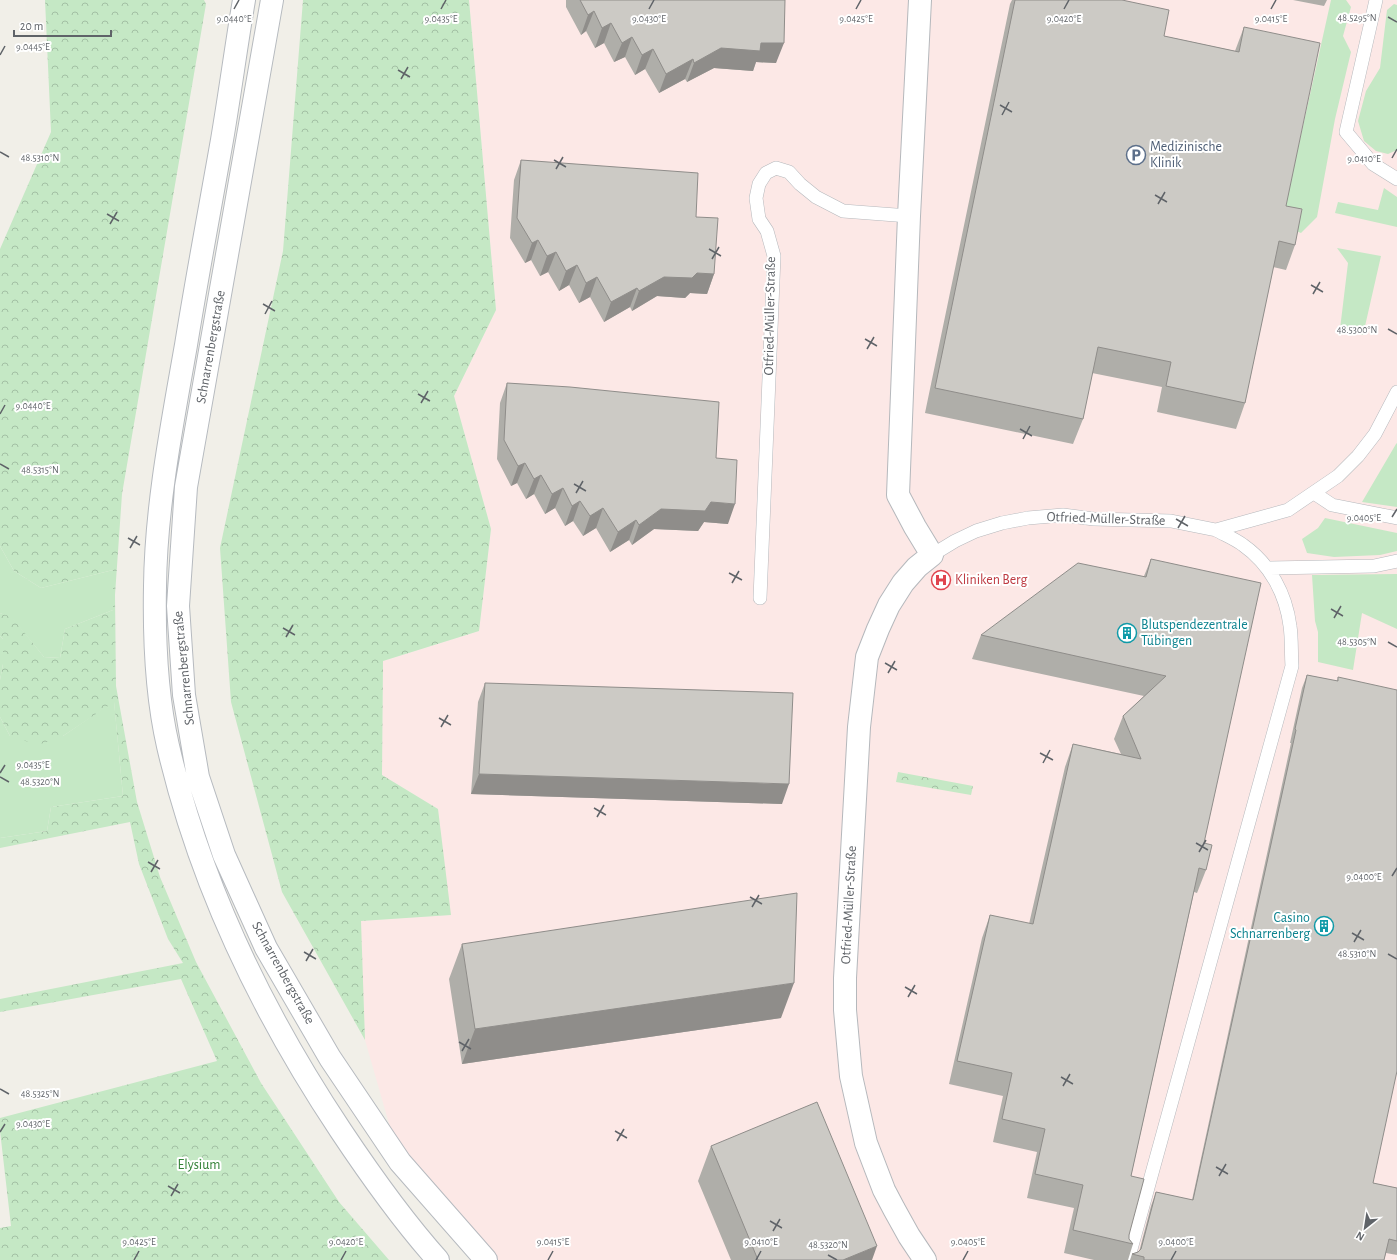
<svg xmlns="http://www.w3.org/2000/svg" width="1397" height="1260" font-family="'Alegreya Sans',sans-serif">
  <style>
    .medical { fill: #fce8e6 }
    .grass { fill: #c5e8c5 }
    .forest { fill: url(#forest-crowns) }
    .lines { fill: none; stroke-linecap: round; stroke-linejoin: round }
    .lane-casing { stroke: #b5b8bc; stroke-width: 14 }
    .street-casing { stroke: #b5b8bc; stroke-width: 24 }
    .secondary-casing { stroke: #b6babf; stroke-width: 24 }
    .lane { stroke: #fff; stroke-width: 13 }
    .street { stroke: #fff; stroke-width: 22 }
    .secondary { stroke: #fff; stroke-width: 22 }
    .wall { fill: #afaea9 }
    .shaded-wall { fill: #8f8d8a }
    .building { fill: #cccac5; stroke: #8f8d8a }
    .ticks { fill: none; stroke: #5f6368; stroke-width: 1.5 }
    .labels { text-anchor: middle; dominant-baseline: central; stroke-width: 4; stroke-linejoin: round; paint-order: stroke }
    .service-label { font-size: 14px; fill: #4e5e75; stroke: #fff; text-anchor: start }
    .street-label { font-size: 14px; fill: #5f6368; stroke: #fff }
    .health-label { font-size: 14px; fill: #be3a42; stroke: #fff; text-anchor: start }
    .culture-label { font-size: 14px; fill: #0d838f; stroke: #fff; text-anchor: start }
    .park-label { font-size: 14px; fill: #348238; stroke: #fff }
    .ticks-label { font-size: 10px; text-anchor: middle; fill: #5f6368; stroke: #fff; stroke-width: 4; stroke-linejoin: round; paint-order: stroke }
  </style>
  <defs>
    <pattern id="forest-crowns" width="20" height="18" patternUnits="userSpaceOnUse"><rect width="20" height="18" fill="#c5e8c5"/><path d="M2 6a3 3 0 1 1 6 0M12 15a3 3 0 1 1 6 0" fill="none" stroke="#a3c0a4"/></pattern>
  </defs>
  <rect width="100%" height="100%" fill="#f1efe8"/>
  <!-- medical -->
  <path class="medical" d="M 469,0 L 1397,0 L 1397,1260 L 486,1260 L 400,1162 L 365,1040 L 360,921 L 450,915 L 438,809 L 382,775 L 383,661 L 479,631 L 491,529 L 454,396 L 496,310 Z"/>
  <!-- grass -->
  <path class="grass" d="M 1331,0 L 1346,0 L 1351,7 L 1343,36 L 1351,52 L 1335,119 L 1317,217 L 1301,233 L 1281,225 Z
    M 1394,4 L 1397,5 L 1397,150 L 1388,154 L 1376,151 L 1364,141 L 1358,121 L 1366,91 L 1380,68 L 1387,10 Z
    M 1384,188 L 1397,197 L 1397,227 L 1335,213 L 1338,202 L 1378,210 Z
    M 1337,248 L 1381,256 L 1363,335 L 1340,329 L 1348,263 Z
    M 1397,443 L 1397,507 L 1362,502 L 1396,444 Z
    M 1325,518 L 1397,533 L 1397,551 L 1380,555 L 1334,557 L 1307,553 L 1302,539 L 1318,528 Z
    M 0,546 L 14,571 L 41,588 L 113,570 L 113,610 L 65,629 L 60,658 L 44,657 L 12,618 L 0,613 Z
    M 1397,574 L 1397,629 L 1362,613 L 1353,670 L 1318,662 L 1318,632 L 1315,621 L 1312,575 Z
    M 0,636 L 3,639 L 3,664 L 0,680 Z
    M 114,701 L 123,796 L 51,807 L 47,831 L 0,838 L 0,717 L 10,736 L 63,736 Z"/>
  <!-- forest -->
  <path class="forest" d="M 45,0 L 204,0 L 206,4 L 122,494 L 115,595 L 116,686 L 137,802 L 160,877 L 196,962 L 261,1083 L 339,1202 L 389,1260 L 0,1260 L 0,1228 L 11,1226 L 0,1131 L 0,1118 L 217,1061 L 181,979 L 0,1012 L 0,999 L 183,963 L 168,939 L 139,864 L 130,822 L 0,848 L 0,838 L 47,831 L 51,807 L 123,796 L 114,702 L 63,736 L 38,745 L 10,736 L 0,717 L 0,680 L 3,664 L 3,639 L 0,636 L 0,613 L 12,617 L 44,657 L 60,658 L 65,629 L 113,610 L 113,570 L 41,588 L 14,571 L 0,546 L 0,249 L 51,132 Z
    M 303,0 L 469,0 L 496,310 L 454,396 L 491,529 L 479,631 L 383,661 L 382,775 L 438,809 L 451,915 L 361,921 L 365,1040 L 282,892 L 231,702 L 220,548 L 283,251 Z
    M 898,772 L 973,786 L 971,795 L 896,782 Z"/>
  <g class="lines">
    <!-- lane casing -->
    <g class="lane-casing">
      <path id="lane" d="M 1376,0 L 1346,132 L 1373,164 L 1397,179
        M 1314,493 L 1332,505 L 1397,518
        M 932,555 L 955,541 L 976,531 L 1002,523 L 1028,518 L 1063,515 L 1094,519 L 1171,521 L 1216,530 L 1288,510 L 1338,476 L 1358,456 L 1375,434 L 1397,392
        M 1267,568 L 1374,566 L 1397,561
        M 760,598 L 774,256 L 767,231 L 759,219 L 756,198 L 759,184 L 766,173 L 776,168 L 789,172 L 800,184 L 816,197 L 843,211 L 909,216
        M 1128,1260 L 1292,666 C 1291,653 1292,639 1290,626 C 1286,594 1270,564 1243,545 C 1235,539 1225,535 1216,530"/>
    </g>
    <!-- street casing -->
    <g class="street-casing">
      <path id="street" d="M 920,0 L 909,216 L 898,495 L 915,527 L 932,555 L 917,567 L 903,583 L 889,605 L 878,629 L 867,657 L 859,727 L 845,978 L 845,1010 L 851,1076 L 866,1143 L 884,1190 L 894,1209 L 909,1236 L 925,1260"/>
    </g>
    <!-- secondary casing -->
    <g class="secondary-casing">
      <path id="secondary" d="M 244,0 C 236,47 230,93 222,140 C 210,208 197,277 186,345 C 172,425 156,505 155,586 C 154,639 156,694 168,746 C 200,884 263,1014 341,1131 C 371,1176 402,1220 438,1260
        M 272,0 L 186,487 L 178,606 L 184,695 L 198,777 L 224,855 L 266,948 L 330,1058 L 400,1162 L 486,1260"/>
    </g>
    <!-- lane -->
    <use href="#lane" class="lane"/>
    <!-- street -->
    <use href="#street" class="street"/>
    <!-- secondary -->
    <use href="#secondary" class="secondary"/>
  </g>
  <!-- wall -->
  <path class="wall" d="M 566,0 L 785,0 L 776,63 L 756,62 L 753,71 L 714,68 L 687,82 L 685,79 L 659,93 L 645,69 L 635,75 L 625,57 L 614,62 L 604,43 L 595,48 L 586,31 L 581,35 L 566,7 Z
    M 1012,0 L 1122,0 L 1164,36 L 1235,51 L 1244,27 L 1295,245 L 1286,270 L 1273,267 L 1245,403 L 1236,429 L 1157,412 L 1162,387 L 1092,373 L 1083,419 L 1073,444 L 925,413 L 1010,4 Z
    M 1293,0 L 1327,0 L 1324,6 Z
    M 521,160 L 696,217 L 714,274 L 707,294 L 690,293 L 685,298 L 657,296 L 632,311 L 630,307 L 604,322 L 590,297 L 579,303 L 569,285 L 559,291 L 548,272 L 540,276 L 531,260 L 525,263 L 510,238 L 514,180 Z
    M 507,383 L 716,458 L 728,524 L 704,522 L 698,531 L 654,529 L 632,545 L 629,540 L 610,552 L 596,528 L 583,536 L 573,521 L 565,526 L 555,508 L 545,514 L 534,494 L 526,499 L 517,483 L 511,486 L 497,459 L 500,403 Z
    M 1151,559 L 1204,843 L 1206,870 L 1197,893 L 1194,892 L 1131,1176 L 1129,1239 L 1133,1244 L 1128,1260 L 1094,1260 L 1064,1253 L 1074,1208 L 1027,1198 L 1037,1152 L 993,1142 L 1003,1096 L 949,1084 L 982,938 L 990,915 L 1029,924 L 1065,767 L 1073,744 L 1121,754 L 1114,739 L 1123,716 L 1144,696 L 972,659 L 981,635 L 1144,576 Z
    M 1307,675 L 1337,681 L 1338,677 L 1373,1183 L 1397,1188 L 1397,1255 L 1386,1253 L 1384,1260 L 1130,1260 L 1132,1254 L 1139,1252 L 1151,1206 L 1156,1192 L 1192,1200 L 1291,743 L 1290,743 L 1302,688 Z
    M 485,683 L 782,804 L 471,794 L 478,702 Z
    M 462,944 L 781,1018 L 462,1064 L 449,979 Z
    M 711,1146 L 872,1260 L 731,1260 L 698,1181 Z"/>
  <!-- shaded-wall -->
  <path class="shaded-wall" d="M 594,11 L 586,31 L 581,35 L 588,15 Z
    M 611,23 L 604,43 L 595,48 L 602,28 Z
    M 632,37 L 625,57 L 614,62 L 622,43 Z
    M 761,43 L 784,43 L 776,63 L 756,62 L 753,71 L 714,68 L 687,82 L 694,63 L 721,48 Z
    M 653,49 L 645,69 L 635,75 L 642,55 Z
    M 693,59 L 685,79 L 659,93 L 666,74 Z
    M 538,240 L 531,260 L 525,263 L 532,243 Z
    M 556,252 L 548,272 L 540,276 L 547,256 Z
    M 577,265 L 569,285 L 559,291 L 566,271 Z
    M 697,273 L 714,274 L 707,294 L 690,293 L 685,298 L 657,296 L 632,311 L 639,291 L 664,277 Z
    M 597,277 L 590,297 L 579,303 L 586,283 Z
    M 637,288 L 630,307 L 604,322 L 611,302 Z
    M 525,463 L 517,483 L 511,486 L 518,466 Z
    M 541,475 L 534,494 L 526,499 L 534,479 Z
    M 563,488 L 555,508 L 545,514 L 552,494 Z
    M 580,501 L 573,521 L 565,526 L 572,506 Z
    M 711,502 L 735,504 L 728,524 L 704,522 L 698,531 L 654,529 L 632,545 L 639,525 L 661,509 Z
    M 603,508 L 596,528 L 583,536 L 590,516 Z
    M 636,520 L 629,540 L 610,552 L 618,532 Z
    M 479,774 L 789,784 L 782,804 L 471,794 Z
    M 794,983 L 781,1018 L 462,1064 L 475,1029 Z
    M 877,1246 L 872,1260 L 843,1260 Z"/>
  <!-- building -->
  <path class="building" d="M 580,0 L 785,0 L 784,43 L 761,43 L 760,51 L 721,48 L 694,63 L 693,59 L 666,74 L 653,49 L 642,55 L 632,37 L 622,43 L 611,23 L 602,28 L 594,11 L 588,15 Z
    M 1015,0 L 1122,0 L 1169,10 L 1164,36 L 1239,52 L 1244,27 L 1320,43 L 1286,206 L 1302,209 L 1295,245 L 1279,241 L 1245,403 L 1166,386 L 1171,362 L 1098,347 L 1083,419 L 935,388 Z
    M 521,160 L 698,173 L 696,217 L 718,218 L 714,274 L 697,273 L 692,278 L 664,277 L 639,291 L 637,288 L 611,302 L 597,277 L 586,283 L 577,265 L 566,271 L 556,252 L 547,256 L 538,240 L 532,243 L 517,218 Z
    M 507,383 L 570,387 L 719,402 L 716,458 L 737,460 L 735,504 L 711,502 L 705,511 L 661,509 L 639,525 L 636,520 L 618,532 L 603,508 L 590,516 L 580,501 L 572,506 L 563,488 L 552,494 L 541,475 L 534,479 L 525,463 L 518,466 L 504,440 Z
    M 1151,559 L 1261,583 L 1204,843 L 1212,845 L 1206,870 L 1199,868 L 1131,1176 L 1144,1179 L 1129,1235 L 1129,1239 L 1133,1244 L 1073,1230 L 1083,1185 L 1035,1174 L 1045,1129 L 1002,1119 L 1012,1073 L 957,1061 L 990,915 L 1033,924 L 1073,744 L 1141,759 L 1123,716 L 1166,676 L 981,635 L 1078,563 L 1146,577 Z
    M 1307,675 L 1338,681 L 1338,677 L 1397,690 L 1397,1071 L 1373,1183 L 1397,1188 L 1397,1241 L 1389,1239 L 1384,1260 L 1144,1260 L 1144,1257 L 1132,1254 L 1138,1252 L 1141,1249 L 1156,1192 L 1193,1200 L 1296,730 L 1295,729 Z
    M 485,683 L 793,693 L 789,784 L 479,774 Z
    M 797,893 L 794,983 L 475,1029 L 462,944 Z
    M 817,1102 L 877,1246 L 843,1260 L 758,1260 L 711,1146 Z"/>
  <!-- ticks -->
  <path class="ticks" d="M 234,9 L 239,0M 441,9 L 446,0M 649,9 L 654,0M 856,9 L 861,0M 1064,9 L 1069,0M 1271,9 L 1276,0M 1388,17 L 1397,22M 0,55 L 5,46M 398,70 L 410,77M 401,79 L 408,67M 1000,105 L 1012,112M 1002,115 L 1009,102M 0,152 L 9,157M 1392,158 L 1397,149M 554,160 L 566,167M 556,169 L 563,157M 1155,195 L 1167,202M 1158,204 L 1165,192M 107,214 L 119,221M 110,224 L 117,212M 709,249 L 721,256M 712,259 L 719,247M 1311,285 L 1323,292M 1313,294 L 1320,282M 263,304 L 275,311M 265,314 L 272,301M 1388,329 L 1397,334M 865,339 L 877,346M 867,349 L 874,337M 418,394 L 430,401M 421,403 L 428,391M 0,414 L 5,405M 1020,429 L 1032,436M 1023,439 L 1030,426M 0,464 L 9,469M 574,484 L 586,491M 576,493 L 583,481M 1392,517 L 1397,509M 1176,519 L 1188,526M 1178,528 L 1185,516M 128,538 L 140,545M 130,548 L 137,536M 729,573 L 742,580M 732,583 L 739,571M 1331,609 L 1343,616M 1334,618 L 1341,606M 283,628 L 295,635M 286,637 L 293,625M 1388,642 L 1397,647M 885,663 L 897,670M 888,673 L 895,661M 439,718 L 451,725M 441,727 L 448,715M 1040,753 L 1053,760M 1043,763 L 1050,750M 0,773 L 5,765M 0,777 L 9,782M 594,808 L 606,815M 597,817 L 604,805M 1196,843 L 1208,850M 1199,852 L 1206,840M 148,862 L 160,869M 151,872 L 158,860M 1392,876 L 1397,868M 750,897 L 762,904M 752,907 L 759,895M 1352,933 L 1364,940M 1354,942 L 1361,930M 304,952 L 316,959M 1388,954 L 1397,959M 306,961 L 313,949M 905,987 L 917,994M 908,997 L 915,985M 459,1042 L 471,1049M 462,1051 L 469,1039M 1061,1077 L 1073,1084M 1063,1086 L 1070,1074M 0,1089 L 9,1094M 615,1131 L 627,1138M 0,1132 L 5,1124M 617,1141 L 624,1129M 1216,1167 L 1228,1174M 1219,1176 L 1226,1164M 168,1186 L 180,1193M 171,1196 L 178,1184M 770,1221 L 782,1228M 773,1231 L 780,1219M 828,1255 L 837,1260M 134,1260 L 139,1251M 341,1260 L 346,1251M 548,1260 L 553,1251M 756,1260 L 761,1251M 963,1260 L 968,1251M 1171,1260 L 1176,1251"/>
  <!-- icons -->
  <defs>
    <g id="parking-ring" transform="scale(1)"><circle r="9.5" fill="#fff" stroke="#5c6f8a" stroke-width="1.5"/><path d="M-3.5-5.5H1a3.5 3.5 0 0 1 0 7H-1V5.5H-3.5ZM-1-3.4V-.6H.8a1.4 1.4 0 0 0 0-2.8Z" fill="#5c6f8a"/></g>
    <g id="hospital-ring" transform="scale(1)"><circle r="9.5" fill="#fff" stroke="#e0444e" stroke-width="1.5"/><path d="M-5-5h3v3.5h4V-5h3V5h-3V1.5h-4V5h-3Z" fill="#e0444e"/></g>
    <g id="building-ring" transform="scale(1)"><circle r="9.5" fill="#fff" stroke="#0f9aa8" stroke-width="1.5"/><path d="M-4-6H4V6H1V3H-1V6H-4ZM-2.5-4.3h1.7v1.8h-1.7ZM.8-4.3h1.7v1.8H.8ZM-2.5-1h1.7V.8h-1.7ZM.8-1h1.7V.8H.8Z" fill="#0f9aa8"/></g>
  </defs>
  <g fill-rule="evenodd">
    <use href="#parking-ring" x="1136" y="155"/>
    <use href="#hospital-ring" x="941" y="580"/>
    <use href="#building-ring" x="1127" y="633"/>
    <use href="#building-ring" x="1324" y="926"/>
  </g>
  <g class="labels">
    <!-- service labels -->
    <g class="service-label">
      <text x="1150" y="147">Medizinische<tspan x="1150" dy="16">Klinik</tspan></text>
    </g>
    <!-- street labels -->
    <g class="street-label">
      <text transform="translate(770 316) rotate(-89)">Otfried-Müller-Straße</text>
      <text transform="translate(211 347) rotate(-80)">Schnarrenbergstraße</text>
      <text transform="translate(1106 519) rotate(2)">Otfried-Müller-Straße</text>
      <text transform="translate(184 668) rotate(-96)">Schnarrenbergstraße</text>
      <text transform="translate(849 905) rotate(-87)">Otfried-Müller-Straße</text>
      <text transform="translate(283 973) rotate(61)">Schnarrenbergstraße</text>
    </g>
    <!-- health labels -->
    <g class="health-label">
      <text x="955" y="580">Kliniken Berg</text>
    </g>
    <!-- culture labels -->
    <g class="culture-label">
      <text x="1141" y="625">Blutspendezentrale<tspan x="1141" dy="16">Tübingen</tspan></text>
      <text x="1310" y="918" text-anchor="end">Casino<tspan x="1310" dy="16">Schnarrenberg</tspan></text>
    </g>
    <!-- park labels -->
    <g class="park-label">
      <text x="199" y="1165">Elysium</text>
    </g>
  </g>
  <g class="ticks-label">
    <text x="1357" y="21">48.5295°N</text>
    <text x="234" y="22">9.0440°E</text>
    <text x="441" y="22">9.0435°E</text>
    <text x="649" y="22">9.0430°E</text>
    <text x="856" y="22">9.0425°E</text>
    <text x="1064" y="22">9.0420°E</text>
    <text x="1271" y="22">9.0415°E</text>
    <text x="33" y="50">9.0445°E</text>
    <text x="40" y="161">48.5310°N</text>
    <text x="1364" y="162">9.0410°E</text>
    <text x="1357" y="333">48.5300°N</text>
    <text x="33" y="409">9.0440°E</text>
    <text x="40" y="473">48.5315°N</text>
    <text x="1364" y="521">9.0405°E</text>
    <text x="1357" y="645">48.5305°N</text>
    <text x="33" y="768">9.0435°E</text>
    <text x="40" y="785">48.5320°N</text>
    <text x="1364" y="880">9.0400°E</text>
    <text x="1357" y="957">48.5310°N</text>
    <text x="40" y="1097">48.5325°N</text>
    <text x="33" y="1127">9.0430°E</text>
    <text x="139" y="1245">9.0425°E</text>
    <text x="346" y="1245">9.0420°E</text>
    <text x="553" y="1245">9.0415°E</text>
    <text x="761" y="1245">9.0410°E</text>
    <text x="968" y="1245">9.0405°E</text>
    <text x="1176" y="1245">9.0400°E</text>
    <text x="828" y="1248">48.5320°N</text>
  </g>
  <!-- north arrow -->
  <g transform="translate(1365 1228) rotate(210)" stroke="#ffffff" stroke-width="3" paint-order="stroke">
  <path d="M0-3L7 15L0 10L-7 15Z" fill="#5f6368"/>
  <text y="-6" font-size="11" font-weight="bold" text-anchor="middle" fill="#5f6368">N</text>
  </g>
  <!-- scale -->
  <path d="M14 30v6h97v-6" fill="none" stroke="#5f6368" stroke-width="2"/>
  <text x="20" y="30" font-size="12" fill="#5f6368" stroke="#ffffff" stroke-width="3" paint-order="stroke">20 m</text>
</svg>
